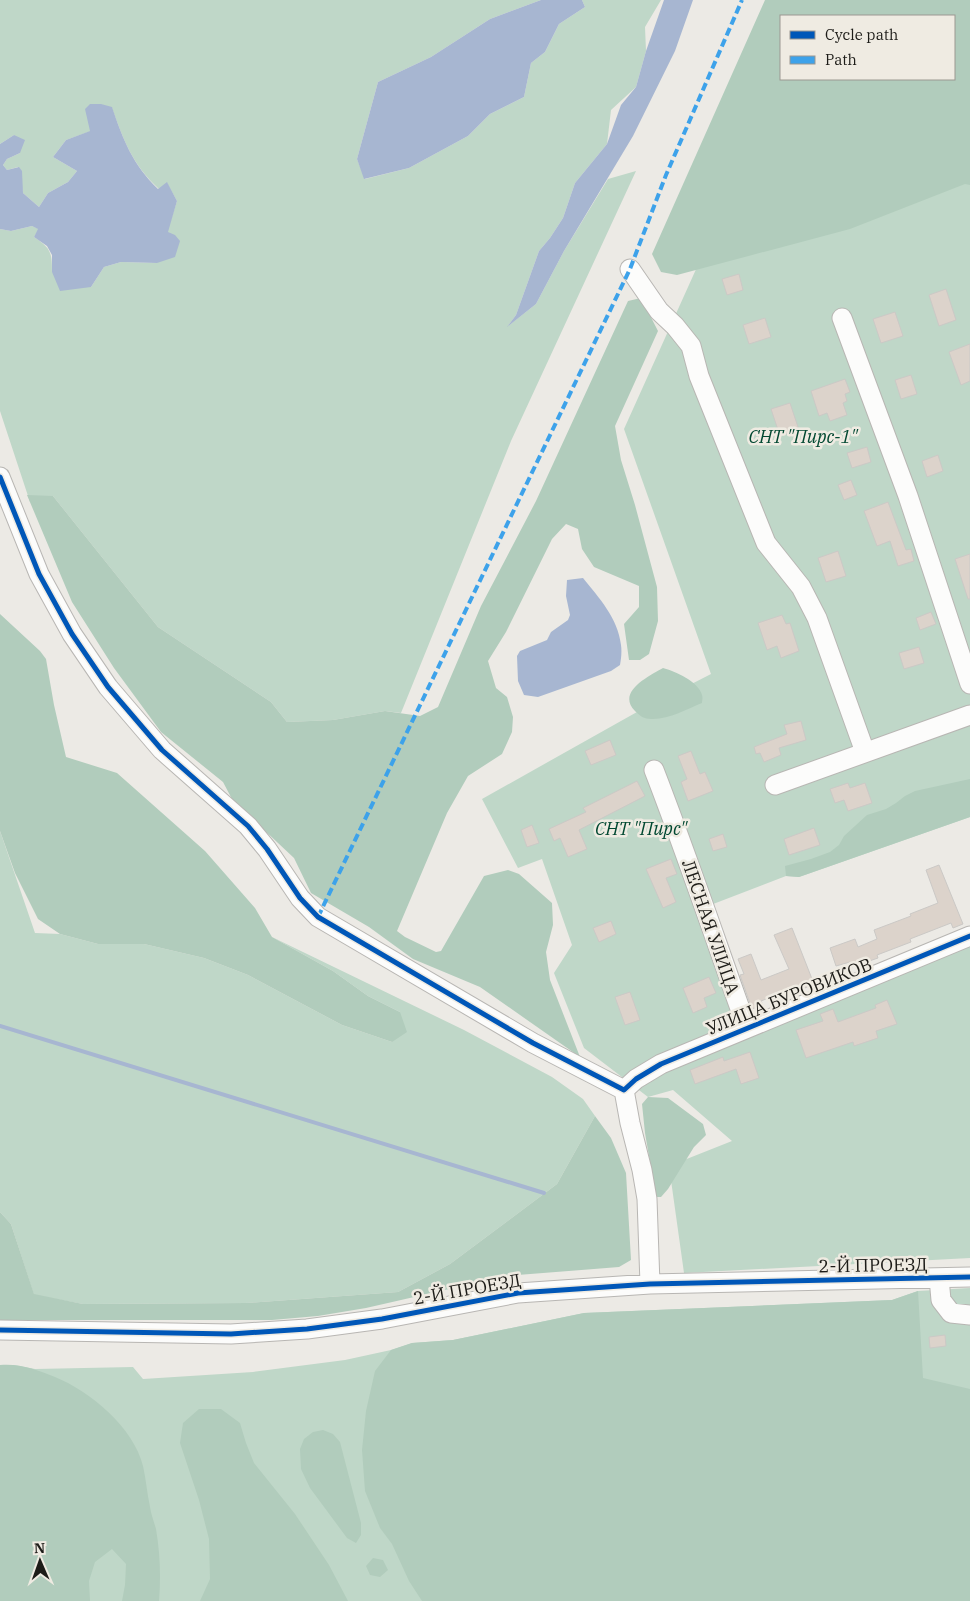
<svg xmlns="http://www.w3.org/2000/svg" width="970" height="1601" font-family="'IBM Plex Serif',serif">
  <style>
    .green { fill: #bfd7c8 }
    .forest { fill: #b1ccbc; fill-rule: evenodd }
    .water { fill: #a7b6d1 }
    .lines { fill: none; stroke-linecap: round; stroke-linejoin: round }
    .stream { stroke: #a7b6d1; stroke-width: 4 }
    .building { fill: #dcd3cb; stroke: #cbc9c6 }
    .minor-casing { stroke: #b8b6b3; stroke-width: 21 }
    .minor { stroke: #fcfcfb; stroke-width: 19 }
    .quiet { stroke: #3da2ea; stroke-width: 4; stroke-dasharray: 8 4; stroke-linecap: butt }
    .cycleway-casing { stroke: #efebe2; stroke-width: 8 }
    .cycleway { stroke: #0057b8; stroke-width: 5 }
    .labels { text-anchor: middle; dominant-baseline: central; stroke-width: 5; stroke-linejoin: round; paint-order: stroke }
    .park-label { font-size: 18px; font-style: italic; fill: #014831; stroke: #efebe2 }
    .street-label { font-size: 18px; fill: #1d1c18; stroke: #efebe2 }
  </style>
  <rect width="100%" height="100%" fill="#eceae5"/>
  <!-- green -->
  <path class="green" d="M 0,0 L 541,0 L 490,19 L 431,57 L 378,82 L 357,159 L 365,179 L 409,168 L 468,136 L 490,114 L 524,97 L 531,63 L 545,52 L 559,24 L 585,7 L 582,0 L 661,0 L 645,27 L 646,51 L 636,87 L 611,110 L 607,144 L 575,183 L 563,218 L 550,238 L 539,251 L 516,315 L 508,326 L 536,304 L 564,251 L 608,179 L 636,171 L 511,441 L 401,713 L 385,711 L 333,720 L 287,722 L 271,702 L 158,627 L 53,496 L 30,502 L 0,411 L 0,229 L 11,231 L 32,226 L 39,229 L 34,237 C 51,248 52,253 52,272 L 91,287 L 104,267 L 121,262 L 157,263 L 177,201 L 167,183 L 159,189 C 132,164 124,141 112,108 L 91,131 L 66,140 L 53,157 L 77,171 L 68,182 L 48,193 L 39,207 L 23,193 L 18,167 L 7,170 L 3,165 L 7,159 L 20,153 L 14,135 L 0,144 Z
    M 970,181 L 970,817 L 799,877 L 786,876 L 708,906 L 755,1034 L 970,945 L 970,1258 L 684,1273 L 669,1166 L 732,1141 L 673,1090 L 648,1097 L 584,1048 L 554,973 L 572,945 L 542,859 L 518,868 L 482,799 L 637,712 L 711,674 L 624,429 L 702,256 Z
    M 0,831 L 35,933 L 60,934 L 98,944 L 144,944 L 204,958 L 248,975 L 342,1025 L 392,1042 L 400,1012 L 368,996 L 333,971 L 272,937 L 464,1030 L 552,1077 L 583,1099 L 595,1116 L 557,1184 L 450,1264 L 398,1292 L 246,1303 L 83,1304 L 34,1295 L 11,1224 L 0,1212 Z
    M 970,1288 L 970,1601 L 0,1601 L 0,1365 L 14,1365 L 35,1369 L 133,1367 L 143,1379 L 253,1372 L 345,1360 L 391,1350 L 412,1343 L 453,1340 L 584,1313 L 892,1300 L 918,1291 Z"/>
  <!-- forest -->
  <path class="forest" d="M 765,0 L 970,0 L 970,185 L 965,184 L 850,229 L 677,275 L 661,272 L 652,254 ZM 781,16 L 954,16 L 954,79 L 781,79 Z
    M 641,298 L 658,331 L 615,426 L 621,460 L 635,505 L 657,587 L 658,621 L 649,654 L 640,660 L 629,660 L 624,624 L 639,607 L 639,586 L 594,567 L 582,549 L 578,529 L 566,524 L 552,539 L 506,632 L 488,661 L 496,688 L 507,697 L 513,717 L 512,732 L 502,754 L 468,776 L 447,813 L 397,931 L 405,937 L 436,952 L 441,951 L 484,876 L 508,870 L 519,874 L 552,903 L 553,925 L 546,952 L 550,980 L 580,1057 L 480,987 L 413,959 L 369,927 L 311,893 L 294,858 L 233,801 L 223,782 L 161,732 L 114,668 L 72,602 L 27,495 L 53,496 L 158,627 L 271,702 L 287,722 L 333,720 L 385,711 L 420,716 L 438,707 L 481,606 L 536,501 L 628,301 Z
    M 0,614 L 40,651 L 46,659 L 54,705 L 66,757 L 117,773 L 205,851 L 255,908 L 272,937 L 333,971 L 368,996 L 400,1012 L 407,1032 L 392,1042 L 342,1025 L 248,975 L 204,958 L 144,944 L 98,944 L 60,934 L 38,919 L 15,873 L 0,831 Z
    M 663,668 C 675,671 699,682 702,695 C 703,698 702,701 702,703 C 687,709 668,720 651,719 C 644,719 640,716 635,711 C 616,692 649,676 663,668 Z
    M 970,779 L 970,817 L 799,877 L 786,876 L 785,866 L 811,859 L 830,852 L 839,845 L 844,836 L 867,815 L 886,809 L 896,803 L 905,796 L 915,791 Z
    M 648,1097 L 668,1098 L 703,1124 L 706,1135 L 694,1147 L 668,1189 L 661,1197 L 656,1197 L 645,1133 L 642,1104 Z
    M 595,1116 L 611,1138 L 626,1173 L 631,1260 L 619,1267 L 506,1276 L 366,1308 L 318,1316 L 272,1320 L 0,1320 L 0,1212 L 11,1224 L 34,1294 L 83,1304 L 246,1303 L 398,1292 L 450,1264 L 557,1184 Z
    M 918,1291 L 923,1378 L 970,1389 L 970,1601 L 422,1601 L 409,1581 L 392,1544 L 380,1528 L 365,1491 L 362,1450 L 366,1411 L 375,1371 L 391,1350 L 412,1343 L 453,1340 L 584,1313 L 892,1300 Z
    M 0,1365 C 19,1363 38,1370 55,1377 C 90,1391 134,1428 143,1466 C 146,1479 147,1493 150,1507 C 151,1514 154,1522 156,1529 C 160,1552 161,1577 159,1601 L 122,1601 L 125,1585 L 126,1564 L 112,1549 L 95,1562 L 89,1581 L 90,1601 L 0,1601 Z
    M 199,1409 L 221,1409 L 240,1423 L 246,1443 L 254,1463 L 295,1514 L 329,1565 L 348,1601 L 200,1601 L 210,1579 L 209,1539 L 199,1500 L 180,1443 L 183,1423 Z
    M 323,1430 L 333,1434 L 340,1442 L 361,1523 L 361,1535 L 356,1543 L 347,1538 L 310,1488 L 301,1469 L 300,1449 L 304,1439 L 313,1432 Z
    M 373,1558 L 383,1560 L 388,1570 L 380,1577 L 370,1575 L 366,1566 Z"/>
  <!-- water -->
  <path class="water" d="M 541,0 L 582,0 L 585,7 L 559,24 L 545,52 L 531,63 L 524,97 L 490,114 L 468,136 L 409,168 L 364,179 L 357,159 L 378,82 L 431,57 L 490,19 Z
    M 664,0 L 693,0 L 675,51 L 633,136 L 564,251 L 536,304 L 507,327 L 516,315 L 539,251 L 550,238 L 563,218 L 575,183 L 607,144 L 621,105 L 636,87 L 646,51 Z
    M 90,104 L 101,104 L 112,107 C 123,140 133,165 158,189 L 167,182 L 177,201 L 168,232 L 175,235 L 180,241 L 175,257 L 157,263 L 121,262 L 104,267 L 91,287 L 60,291 L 52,272 L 52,255 L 47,246 L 34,237 L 38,229 L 32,226 L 11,231 L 0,229 L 0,144 L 14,135 L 25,140 L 20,153 L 7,159 L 3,165 L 7,170 L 19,167 L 22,171 L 23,193 L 39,207 L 48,193 L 68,182 L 77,171 L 53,157 L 66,140 L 90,131 L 85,109 Z
    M 583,578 C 599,598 618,618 621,645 C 622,652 621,659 620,665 L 611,671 L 538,697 L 524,695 L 518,681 L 517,656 L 520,651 L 547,640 L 551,632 L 568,620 L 570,615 L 566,596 L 567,580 Z"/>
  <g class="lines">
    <!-- stream -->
    <path class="stream" d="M 0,1026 L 544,1193"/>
  </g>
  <!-- building -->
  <path class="building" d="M 739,274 L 743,290 L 727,295 L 722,279 Z
    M 946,289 L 956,320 L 939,326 L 929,295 Z
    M 895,312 L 903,336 L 881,343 L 873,319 Z
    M 765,318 L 771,337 L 749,344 L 743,325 Z
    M 970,344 L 970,381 L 961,385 L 949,352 Z
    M 911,375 L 917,394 L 901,399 L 895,380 Z
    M 845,379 L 850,392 L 845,394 L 847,401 L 843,403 L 847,415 L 830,421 L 827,413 L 819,416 L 811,391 Z
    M 790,403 L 799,430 L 780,436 L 771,409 Z
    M 867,447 L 871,462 L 852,468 L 847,453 Z
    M 938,455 L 943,471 L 927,477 L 922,461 Z
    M 851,480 L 857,495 L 844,500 L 838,485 Z
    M 888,502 L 906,550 L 911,549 L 914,561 L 898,566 L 890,541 L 877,546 L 864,511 Z
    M 838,551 L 846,576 L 826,582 L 818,558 Z
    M 970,554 L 970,599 L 968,599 L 955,559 Z
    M 931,612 L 936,624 L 920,630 L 916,618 Z
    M 782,615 L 786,624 L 790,623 L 799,651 L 781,658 L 777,646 L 767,650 L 758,623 Z
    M 919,647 L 924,663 L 904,669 L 899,653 Z
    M 801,721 L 806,740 L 779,748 L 781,755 L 764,762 L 760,753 L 756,754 L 754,747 L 787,734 L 784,725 Z
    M 610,740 L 616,755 L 591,765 L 585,751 Z
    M 691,751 L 700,774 L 705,772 L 713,791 L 688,801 L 681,782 L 687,779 L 678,756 Z
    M 637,781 L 645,796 L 579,830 L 587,849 L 568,857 L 560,838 L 554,841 L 549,829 L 586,812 L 583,808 Z
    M 848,783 L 850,788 L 865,783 L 872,803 L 848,811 L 844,800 L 835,803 L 830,789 Z
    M 532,825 L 539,843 L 527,847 L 521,830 Z
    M 814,828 L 820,845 L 789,855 L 784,839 Z
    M 723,834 L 727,847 L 713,851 L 709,839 Z
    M 671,859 L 677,874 L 666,878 L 676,902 L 663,908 L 646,869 Z
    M 939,865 L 963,924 L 953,928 L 951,923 L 910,939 L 911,942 L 877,955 L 878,958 L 852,967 L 850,962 L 836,966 L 830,948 L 855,939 L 858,947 L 877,939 L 874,930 L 911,916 L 910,914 L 938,903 L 926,870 Z
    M 611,921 L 616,934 L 599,942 L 593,928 Z
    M 792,928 L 814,984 L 798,991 L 796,987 L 761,1001 L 763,1005 L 752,1009 L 740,975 L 744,974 L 738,959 L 751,954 L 761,980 L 789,969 L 774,935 Z
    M 709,977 L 716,993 L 704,998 L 707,1007 L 693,1013 L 683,988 Z
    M 630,992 L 640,1020 L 625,1025 L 615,997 Z
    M 887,1000 L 897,1024 L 876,1031 L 878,1038 L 854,1046 L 853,1042 L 806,1058 L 796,1030 L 823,1021 L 820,1014 L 833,1009 L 838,1022 L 876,1008 L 875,1005 Z
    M 750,1052 L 759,1078 L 741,1084 L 736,1069 L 695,1084 L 690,1070 L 723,1057 L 724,1061 Z
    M 945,1335 L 946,1346 L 930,1348 L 929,1337 Z"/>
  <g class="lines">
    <!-- minor casing -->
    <g class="minor-casing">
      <path id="minor" d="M 630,269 L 659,311 L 675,326 L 691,346 L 699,376 L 766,543 L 801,587 L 817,618 L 865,752
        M 842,318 L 908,496 L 970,684
        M 0,477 L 39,574 L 72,634 L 108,687 L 162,750 L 248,826 L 267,849 L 300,898 L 318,917 L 533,1043 L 624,1090
        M 654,770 C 687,855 716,942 747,1028
        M 775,785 L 970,715
        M 624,1090 L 636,1079 L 661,1064 L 970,936
        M 624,1090 L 630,1123 L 642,1170 L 647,1199 L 650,1284
        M 939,1278 L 941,1300 L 951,1313 L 970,1315
        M 0,1330 L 231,1334 L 307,1329 L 382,1319 L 518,1293 L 650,1284 L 970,1277"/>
    </g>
    <!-- minor -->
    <use href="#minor" class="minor"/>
    <!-- quiet -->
    <path class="quiet" d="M 318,917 L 630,269 L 666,175 L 742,0"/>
    <!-- cycleway casing -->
    <g class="cycleway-casing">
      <path id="cycleway" d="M 0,477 L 39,574 L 72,634 L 108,687 L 162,750 L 248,826 L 267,849 L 300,898 L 318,917 L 533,1043 L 624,1090 L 636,1079 L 661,1064 L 970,936
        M 0,1330 L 231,1334 L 307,1329 L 382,1319 L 518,1293 L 650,1284 L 970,1277"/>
    </g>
    <!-- cycleway -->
    <use href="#cycleway" class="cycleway"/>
  </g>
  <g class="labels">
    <!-- park labels -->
    <g class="park-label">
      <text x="803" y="436">СНТ "Пирс-1"</text>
      <text x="641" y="828">СНТ "Пирс"</text>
    </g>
    <!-- street labels -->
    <g class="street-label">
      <text transform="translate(711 927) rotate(71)">ЛЕСНАЯ УЛИЦА</text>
      <text transform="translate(789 996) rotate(-22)">УЛИЦА БУРОВИКОВ</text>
      <text transform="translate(873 1265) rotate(-1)">2-Й ПРОЕЗД</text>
      <text transform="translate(467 1289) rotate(-10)">2-Й ПРОЕЗД</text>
    </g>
  </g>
  <!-- legend -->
  <rect x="780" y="15" width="175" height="65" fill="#efebe2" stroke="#9b9891"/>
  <rect x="790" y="31" width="25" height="8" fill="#0057b8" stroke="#9b9891"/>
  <text x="825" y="40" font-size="15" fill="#1d1c18">Cycle path</text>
  <rect x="790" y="56" width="25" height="8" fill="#3da2ea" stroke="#9b9891"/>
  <text x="825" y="65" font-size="15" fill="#1d1c18">Path</text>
  <!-- north arrow -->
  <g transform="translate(40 1561) rotate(358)" stroke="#efebe2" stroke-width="4" paint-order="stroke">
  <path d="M0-4L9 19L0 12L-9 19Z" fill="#1d1c18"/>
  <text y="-8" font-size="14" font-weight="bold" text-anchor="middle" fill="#1d1c18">N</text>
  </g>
</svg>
